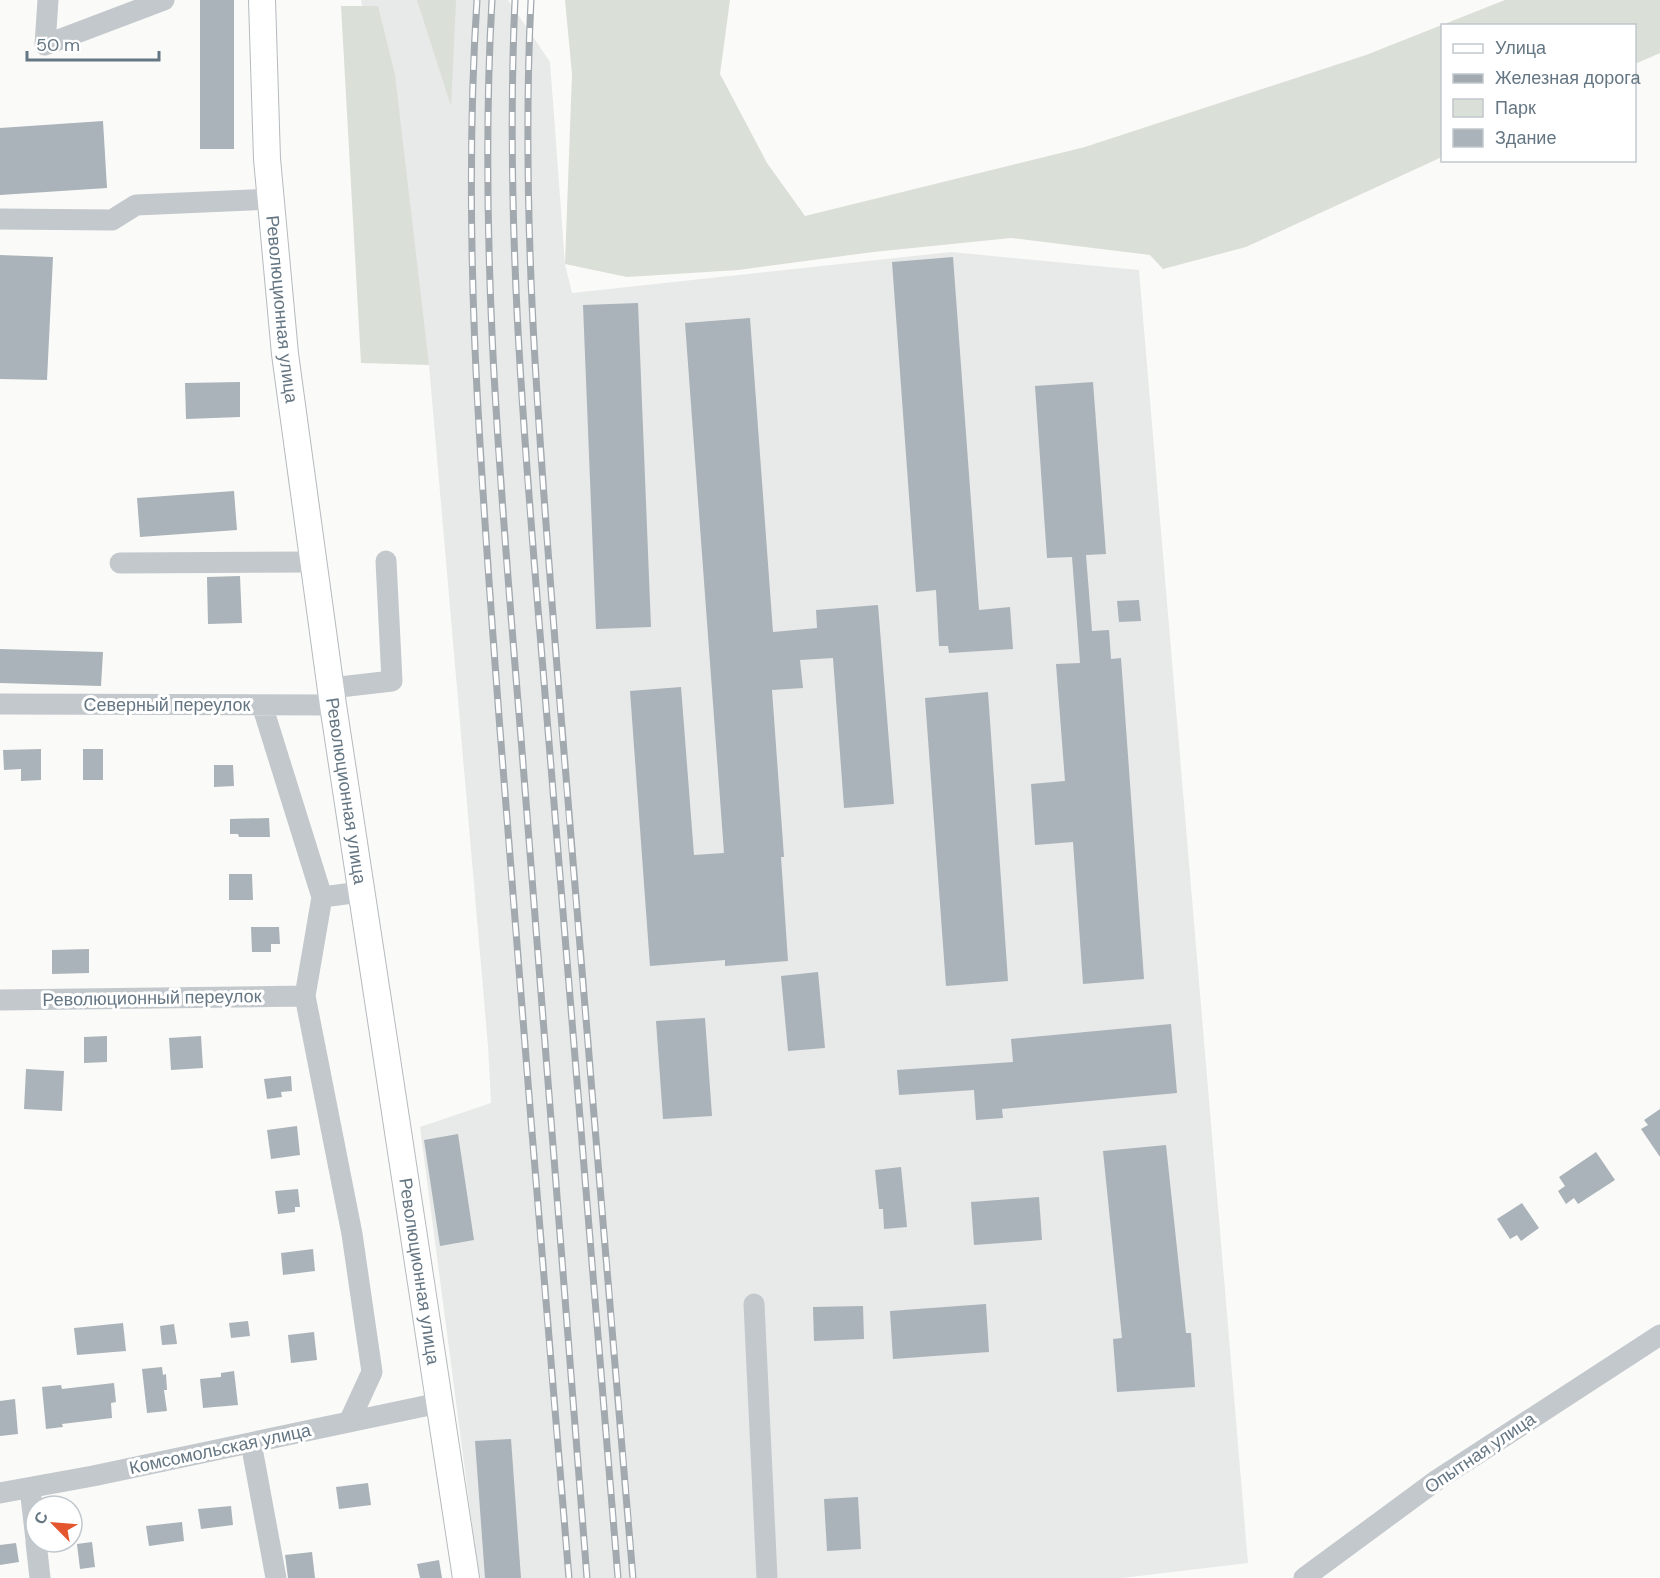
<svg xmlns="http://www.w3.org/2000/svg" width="1660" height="1578" font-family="'DM Sans',sans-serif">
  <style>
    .built { fill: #e8e9e9 }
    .green { fill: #dadfd7 }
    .building { fill: #aab3b9 }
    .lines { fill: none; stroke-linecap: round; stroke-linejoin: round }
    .major-casing { stroke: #b5babe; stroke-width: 28 }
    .minor { stroke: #c3c8cc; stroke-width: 21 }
    .major { stroke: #fff; stroke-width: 26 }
    .rail-casing { stroke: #a2aab0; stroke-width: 7 }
    .rail { stroke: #fff; stroke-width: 4.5; stroke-dasharray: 14; stroke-linecap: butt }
    .labels { text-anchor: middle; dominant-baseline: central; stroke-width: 6; stroke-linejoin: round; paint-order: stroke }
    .street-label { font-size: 18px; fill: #657683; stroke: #fff }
  </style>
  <rect width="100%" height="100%" fill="#fafaf8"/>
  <!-- built -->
  <path class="built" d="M 361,0 L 508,0 L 550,62 L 565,264 L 572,293 L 951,252 L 1139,270 L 1248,1563 L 1122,1578 L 479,1578 L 420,1127 L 491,1103 L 488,1046 L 429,365 Z"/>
  <!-- green -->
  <path class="green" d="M 417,0 L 456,0 L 451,106 Z
    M 565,0 L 730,0 L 720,74 L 767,163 L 805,216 L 1085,147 L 1366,55 L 1505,0 L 1660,0 L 1660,53 L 1635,64 L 1634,26 L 1442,26 L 1442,157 L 1246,247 L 1163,269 L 1150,255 L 1011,238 L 873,252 L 738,270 L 627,277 L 565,264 L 572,74 Z
    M 341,6 L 378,6 L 395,75 L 429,365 L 361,363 Z"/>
  <!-- building -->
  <path class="building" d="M 200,0 L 234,0 L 234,149 L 200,149 Z
    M 103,121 L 107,188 L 0,195 L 0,128 Z
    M 0,255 L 53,257 L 47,380 L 0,379 Z
    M 953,257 L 979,610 L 1010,607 L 1013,649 L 949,653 L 948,646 L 939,646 L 936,590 L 916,592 L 892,262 Z
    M 638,303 L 651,627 L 596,629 L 583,305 Z
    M 750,318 L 773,632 L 817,628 L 816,610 L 878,605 L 894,804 L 844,808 L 833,658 L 800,660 L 803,688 L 772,690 L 784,857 L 781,857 L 788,961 L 725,966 L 725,960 L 650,966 L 630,691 L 681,687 L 694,855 L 724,853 L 685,323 Z
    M 240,382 L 240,417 L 186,419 L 185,383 Z
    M 1093,382 L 1106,554 L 1086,555 L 1092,631 L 1109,630 L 1111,659 L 1121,658 L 1144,979 L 1083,984 L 1073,842 L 1035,845 L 1031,784 L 1065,781 L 1056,664 L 1080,663 L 1072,557 L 1047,558 L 1035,386 Z
    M 234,491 L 237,530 L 140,537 L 137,498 Z
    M 240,576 L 242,623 L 208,624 L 207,577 Z
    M 1139,600 L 1141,621 L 1119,622 L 1117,601 Z
    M 0,649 L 103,652 L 101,686 L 0,683 Z
    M 988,692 L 1008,981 L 946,986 L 925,698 Z
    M 41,749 L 41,780 L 21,781 L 21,769 L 4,770 L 3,750 Z
    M 83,749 L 103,749 L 103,780 L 83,780 Z
    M 214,765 L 233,765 L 234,786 L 214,787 Z
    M 269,818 L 270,837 L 239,837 L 238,834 L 230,834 L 230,819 Z
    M 229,874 L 252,874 L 253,900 L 229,900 Z
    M 251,927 L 279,927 L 280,944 L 271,944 L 271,952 L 252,952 Z
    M 89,949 L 89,973 L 52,974 L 52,950 Z
    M 818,972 L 825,1048 L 788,1051 L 781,976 Z
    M 705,1018 L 712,1116 L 663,1119 L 656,1021 Z
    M 1171,1024 L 1177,1093 L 1002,1109 L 1003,1118 L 976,1120 L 974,1090 L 899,1095 L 897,1070 L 1013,1062 L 1011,1039 Z
    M 107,1036 L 107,1062 L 84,1063 L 84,1037 Z
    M 201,1036 L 203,1068 L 171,1070 L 169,1038 Z
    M 26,1069 L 64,1071 L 62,1111 L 24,1109 Z
    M 291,1076 L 292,1091 L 281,1092 L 282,1097 L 267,1099 L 264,1079 Z
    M 1660,1109 L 1660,1157 L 1641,1129 L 1648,1125 L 1644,1120 Z
    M 297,1126 L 300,1155 L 271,1159 L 267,1130 Z
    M 458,1134 L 474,1240 L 440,1246 L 424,1140 Z
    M 1166,1145 L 1186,1333 L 1191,1333 L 1195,1387 L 1117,1392 L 1113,1339 L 1122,1338 L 1103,1151 Z
    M 1596,1152 L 1615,1180 L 1578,1204 L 1574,1198 L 1566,1204 L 1558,1191 L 1565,1186 L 1559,1177 Z
    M 901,1167 L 907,1227 L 884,1229 L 883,1209 L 879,1209 L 875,1170 Z
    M 298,1189 L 300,1207 L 295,1207 L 295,1212 L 278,1214 L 275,1191 Z
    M 1039,1197 L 1042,1240 L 974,1245 L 971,1202 Z
    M 1522,1203 L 1539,1228 L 1521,1241 L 1517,1235 L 1510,1239 L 1497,1219 Z
    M 313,1249 L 315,1271 L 283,1275 L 281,1253 Z
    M 986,1304 L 989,1352 L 893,1359 L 890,1311 Z
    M 863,1306 L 864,1339 L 814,1341 L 813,1307 Z
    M 248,1321 L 250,1336 L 231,1338 L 229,1323 Z
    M 123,1323 L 126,1351 L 77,1355 L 74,1328 Z
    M 174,1324 L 177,1344 L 162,1345 L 160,1326 Z
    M 314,1332 L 317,1360 L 291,1363 L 288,1335 Z
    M 162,1367 L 163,1375 L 166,1374 L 167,1390 L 164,1390 L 167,1411 L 147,1413 L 142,1369 Z
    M 234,1371 L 238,1405 L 203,1408 L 200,1379 L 221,1377 L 221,1373 Z
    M 114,1383 L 116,1402 L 111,1403 L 112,1418 L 62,1424 L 63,1427 L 46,1429 L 42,1387 L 61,1385 L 62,1389 Z
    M 15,1399 L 18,1434 L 0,1436 L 0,1401 Z
    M 511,1439 L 521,1578 L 485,1578 L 475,1441 Z
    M 368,1483 L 371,1505 L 339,1509 L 336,1487 Z
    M 858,1497 L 861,1549 L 827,1551 L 824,1499 Z
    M 231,1506 L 233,1525 L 201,1529 L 198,1509 Z
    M 182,1522 L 184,1541 L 149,1546 L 146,1526 Z
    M 92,1542 L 95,1567 L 80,1569 L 77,1544 Z
    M 16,1543 L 19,1562 L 0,1565 L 0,1545 Z
    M 312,1552 L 315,1578 L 288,1578 L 285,1555 Z
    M 439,1560 L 442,1578 L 420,1578 L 417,1564 Z"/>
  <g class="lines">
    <!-- major casing -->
    <g class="major-casing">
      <g id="major">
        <path id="s1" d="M 262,0 L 267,159 L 285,354 L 333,705 L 466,1578"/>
      </g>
    </g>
    <!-- minor -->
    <path class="minor" d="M 48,0 L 45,45 L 164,0
      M 0,219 L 112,220 L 136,205 L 271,199
      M 120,563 L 313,562
      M 331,688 L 392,681 L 386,561
      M 0,704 L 333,705
      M 262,705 L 322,897 L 305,996 L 352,1234 L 372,1372 L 349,1422
      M 322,897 L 361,892
      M 0,1000 L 305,996
      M 754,1304 L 767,1578
      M 251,1443 L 276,1578
      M 30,1488 L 36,1540
      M 0,1493 L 93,1476 L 439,1403
      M 36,1542 L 40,1578
      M 1304,1578 L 1437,1480 L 1660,1335"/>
    <!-- major -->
    <use href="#major" class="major"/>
    <!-- rail casing -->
    <g class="rail-casing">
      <path id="rail" d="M 477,0 C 461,244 482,487 500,730 C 522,1013 545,1295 569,1578
        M 492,0 C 478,246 501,493 521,738 C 543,1018 565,1298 587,1578
        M 515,0 C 504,235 527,472 546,706 C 570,997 594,1287 618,1578
        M 531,0 C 520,222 540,446 557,667 C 581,971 608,1274 633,1578"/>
    </g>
    <!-- rail -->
    <use href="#rail" class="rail"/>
  </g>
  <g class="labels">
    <!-- street labels -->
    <g class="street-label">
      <text stroke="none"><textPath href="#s1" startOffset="310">Революционная улица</textPath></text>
      <text x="167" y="705">Северный переулок</text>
      <text stroke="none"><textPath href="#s1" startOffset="796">Революционная улица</textPath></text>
      <text transform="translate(152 998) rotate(-1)">Революционный переулок</text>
      <text stroke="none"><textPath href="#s1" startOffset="1282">Революционная улица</textPath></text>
      <text transform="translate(220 1449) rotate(-12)">Комсомольская улица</text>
      <text transform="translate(1480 1453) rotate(-34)">Опытная улица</text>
    </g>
  </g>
  <!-- legend -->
  <rect x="1441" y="24" width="195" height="138" fill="#ffffff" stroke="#c1c8cd" stroke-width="1.5"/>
  <rect x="1453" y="44" width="30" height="9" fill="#ffffff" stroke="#c1c8cd" stroke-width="1.5"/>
  <text x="1495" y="54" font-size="18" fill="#657683">Улица</text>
  <rect x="1453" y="74" width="30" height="9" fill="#a2aab0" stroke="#c1c8cd" stroke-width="1.5"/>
  <text x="1495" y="84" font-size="18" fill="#657683">Железная дорога</text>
  <rect x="1453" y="99" width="30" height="18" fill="#dadfd7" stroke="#c1c8cd" stroke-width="1.5"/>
  <text x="1495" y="114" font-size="18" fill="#657683">Парк</text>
  <rect x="1453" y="129" width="30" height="18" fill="#aab3b9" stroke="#c1c8cd" stroke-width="1.5"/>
  <text x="1495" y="144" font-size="18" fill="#657683">Здание</text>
  <!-- north arrow -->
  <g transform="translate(54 1524) rotate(295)"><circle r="28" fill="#ffffff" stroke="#c1c8cd" stroke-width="1.5"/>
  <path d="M0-4.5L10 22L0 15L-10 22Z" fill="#e4572e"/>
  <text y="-9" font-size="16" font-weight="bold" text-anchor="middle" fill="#657683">С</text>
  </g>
  <!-- scale -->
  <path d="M27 51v9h132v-9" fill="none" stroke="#657683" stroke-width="3"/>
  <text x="36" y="51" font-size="18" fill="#657683" stroke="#ffffff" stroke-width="4.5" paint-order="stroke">50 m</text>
</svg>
